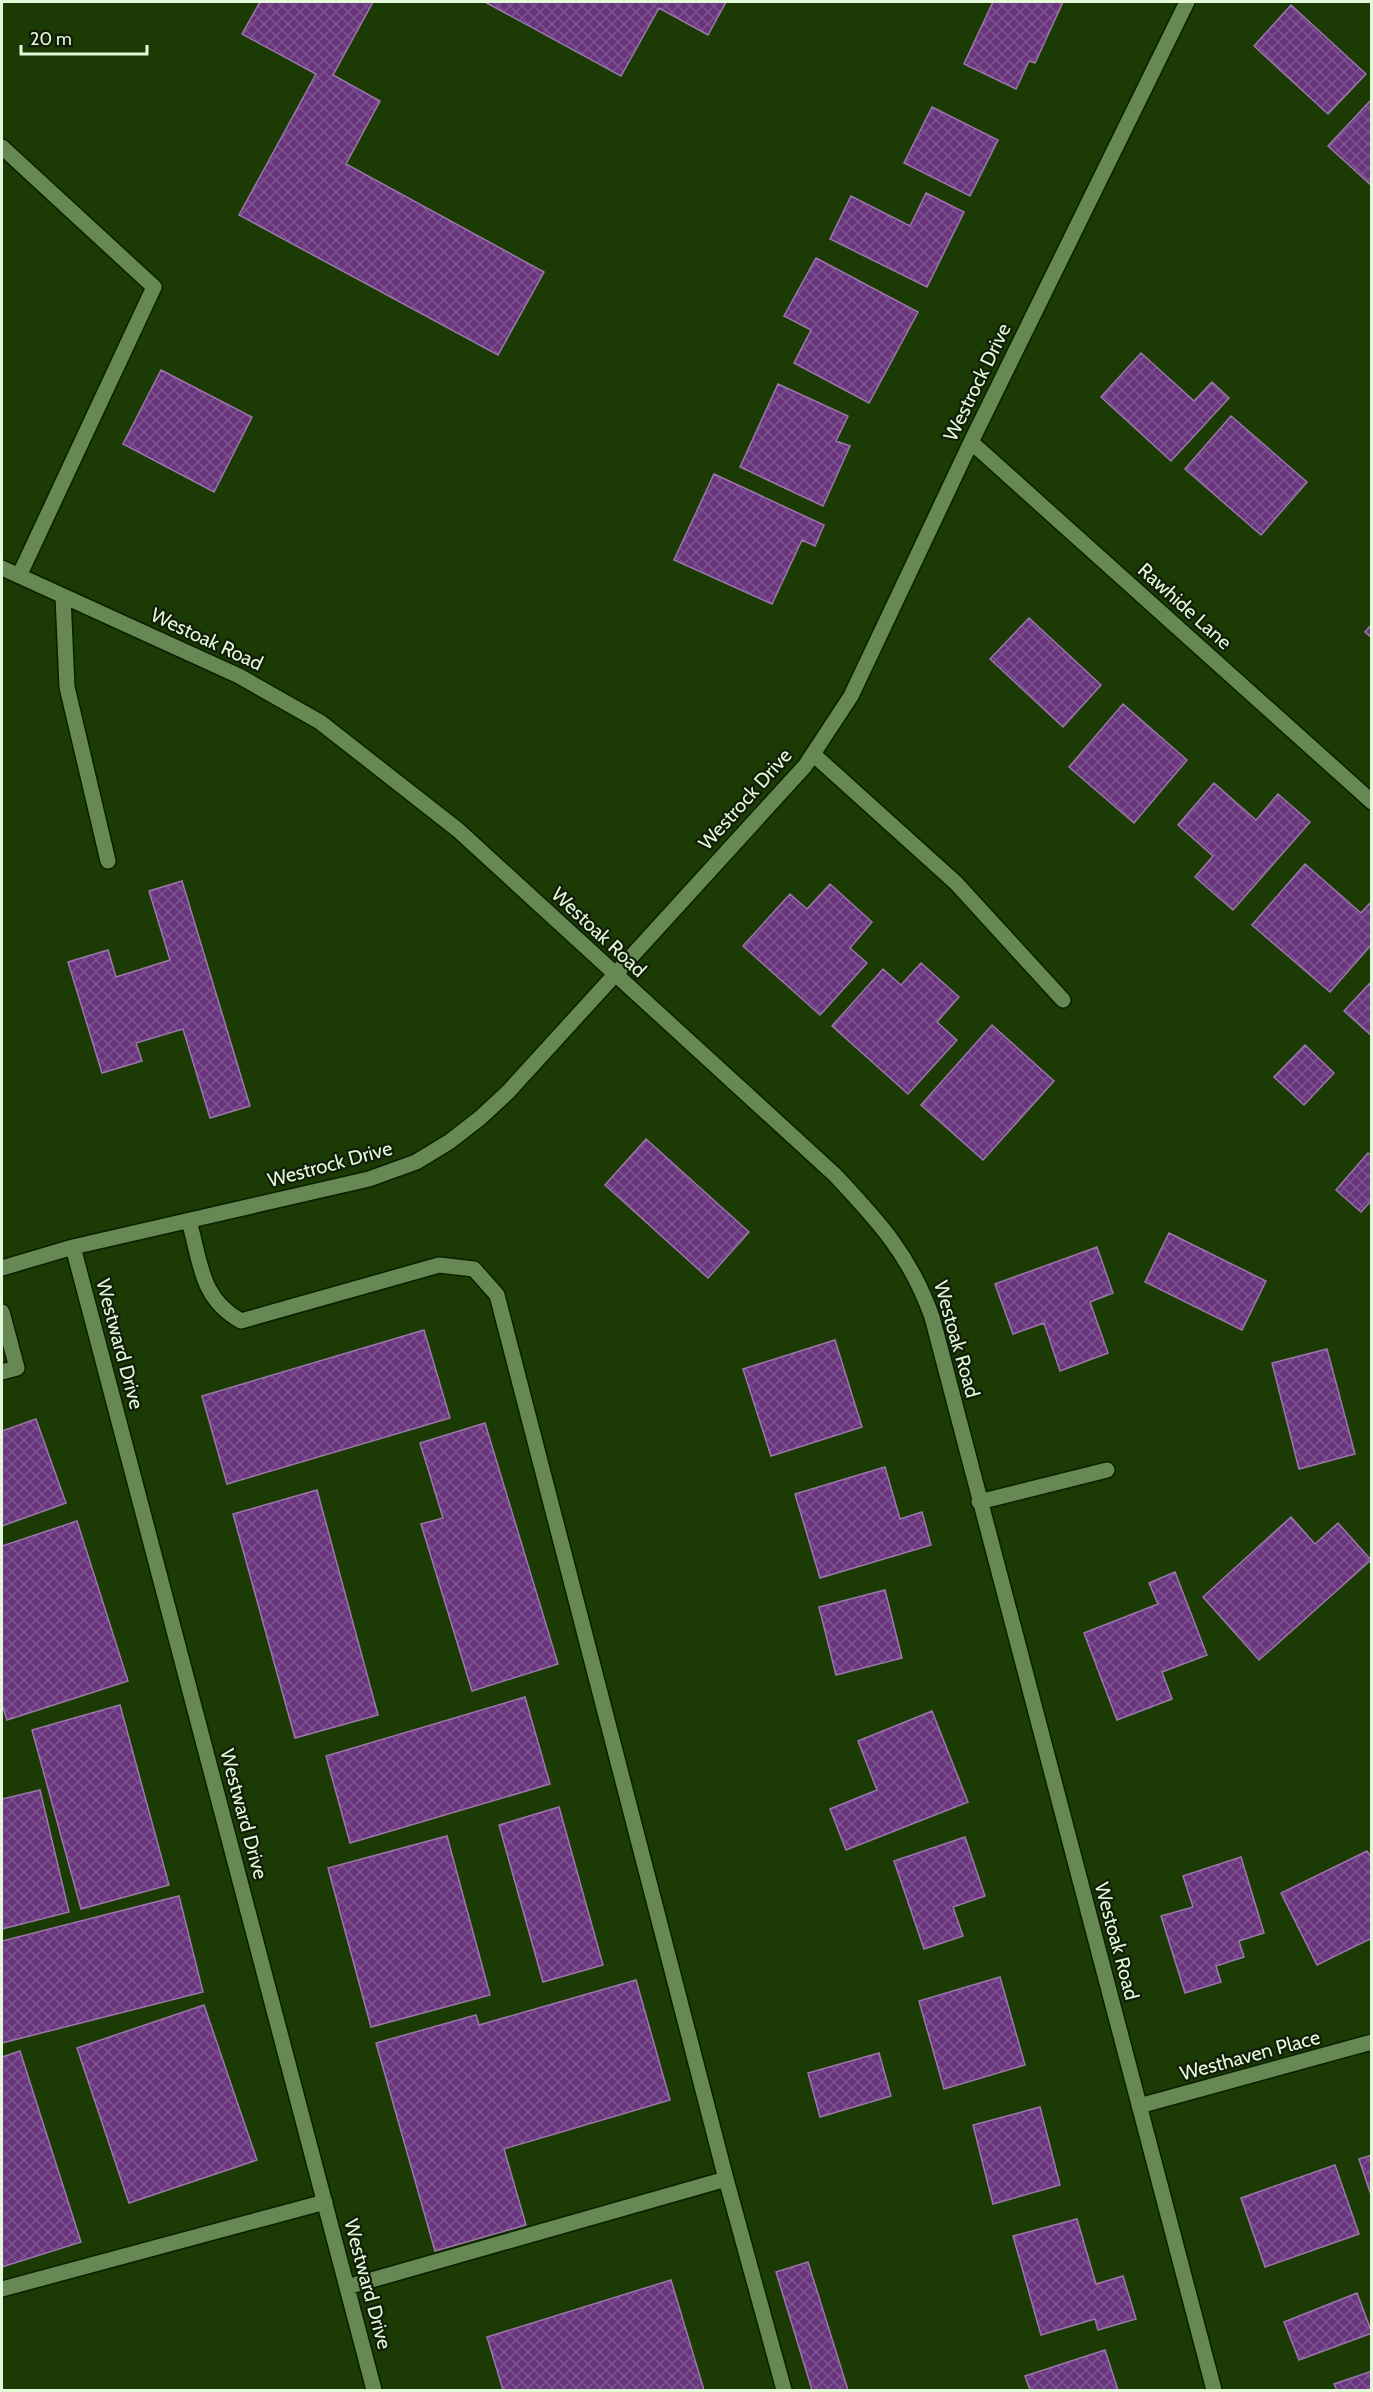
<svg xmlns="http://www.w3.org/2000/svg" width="1373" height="2392" font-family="Cabin,sans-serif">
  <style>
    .building { fill: url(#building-cross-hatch); stroke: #9b77ac; stroke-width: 1.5 }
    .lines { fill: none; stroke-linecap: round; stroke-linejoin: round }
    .minor-casing { stroke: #092000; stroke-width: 18 }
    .minor { stroke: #668852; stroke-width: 15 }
    .labels { text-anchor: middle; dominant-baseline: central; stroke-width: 4.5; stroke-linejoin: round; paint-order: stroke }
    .street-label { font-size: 20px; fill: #e4f8da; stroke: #101d08 }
  </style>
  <defs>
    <pattern id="building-cross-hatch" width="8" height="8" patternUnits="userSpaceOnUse" patternTransform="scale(1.5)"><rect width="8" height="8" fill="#69367e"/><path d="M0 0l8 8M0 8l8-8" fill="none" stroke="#7e5490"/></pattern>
  </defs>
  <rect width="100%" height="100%" fill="#1c3a03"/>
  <!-- building -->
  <path class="building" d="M 260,2 L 373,2 L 333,75 L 380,101 L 346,164 L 544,272 L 498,355 L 239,215 L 316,74 L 242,34 Z
    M 485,2 L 726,2 L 708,35 L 659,8 L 621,76 Z
    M 993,2 L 1063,2 L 1035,63 L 1029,61 L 1016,89 L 964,64 Z
    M 1291,5 L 1366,74 L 1328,114 L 1254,46 Z
    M 1372,99 L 1372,186 L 1328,146 Z
    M 932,107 L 998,140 L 970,196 L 904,163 Z
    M 926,193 L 964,212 L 927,287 L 830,239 L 851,196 L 910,226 Z
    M 816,258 L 918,312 L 869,403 L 794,363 L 811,330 L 784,316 Z
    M 1141,353 L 1194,401 L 1212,382 L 1229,398 L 1171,461 L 1101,397 Z
    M 161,370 L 252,417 L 214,492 L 123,444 Z
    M 778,384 L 848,416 L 836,441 L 850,446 L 823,506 L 740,467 Z
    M 1231,416 L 1307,482 L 1261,535 L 1185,469 Z
    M 714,474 L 824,525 L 815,546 L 802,540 L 772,604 L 674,560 Z
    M 1029,618 L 1101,685 L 1063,727 L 990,659 Z
    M 1372,624 L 1372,638 L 1365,632 Z
    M 1123,704 L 1187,760 L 1134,823 L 1069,767 Z
    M 1214,783 L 1256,820 L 1278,794 L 1310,822 L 1233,910 L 1195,877 L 1213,856 L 1178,825 Z
    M 1305,864 L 1361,913 L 1372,901 L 1372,944 L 1330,992 L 1252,925 Z
    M 182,881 L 250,1106 L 210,1118 L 183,1029 L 136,1043 L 142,1061 L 102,1073 L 68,962 L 108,950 L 116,977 L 170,960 L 149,891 Z
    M 830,884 L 872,922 L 850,948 L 867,963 L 820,1015 L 743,946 L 790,894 L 807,909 Z
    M 921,963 L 959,997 L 937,1022 L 957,1040 L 908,1094 L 832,1026 L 883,969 L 901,985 Z
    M 1372,981 L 1372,1036 L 1344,1011 Z
    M 992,1025 L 1054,1081 L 983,1160 L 921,1105 Z
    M 1305,1045 L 1334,1073 L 1304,1105 L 1274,1077 Z
    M 646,1139 L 749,1232 L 708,1278 L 605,1185 Z
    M 1368,1153 L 1372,1156 L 1372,1200 L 1361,1212 L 1336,1190 Z
    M 1169,1233 L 1266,1281 L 1242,1330 L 1145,1282 Z
    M 1097,1247 L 1113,1293 L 1090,1302 L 1108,1353 L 1060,1371 L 1044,1323 L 1013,1334 L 995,1284 Z
    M 424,1330 L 450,1418 L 227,1484 L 202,1396 Z
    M 835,1340 L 862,1427 L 771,1456 L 743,1369 Z
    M 1327,1349 L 1355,1454 L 1299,1469 L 1272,1363 Z
    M 36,1419 L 66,1503 L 2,1526 L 2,1431 Z
    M 485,1423 L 558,1664 L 472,1691 L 421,1524 L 443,1518 L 420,1443 Z
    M 885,1467 L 900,1519 L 922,1512 L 931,1545 L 820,1578 L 795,1494 Z
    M 317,1490 L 378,1715 L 295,1738 L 233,1514 Z
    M 1291,1517 L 1315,1544 L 1338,1523 L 1371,1560 L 1259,1660 L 1203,1597 Z
    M 77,1521 L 128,1681 L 7,1720 L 2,1704 L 2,1546 Z
    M 1175,1572 L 1207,1655 L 1162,1672 L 1172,1699 L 1117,1720 L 1084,1633 L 1158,1604 L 1149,1583 Z
    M 885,1590 L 902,1658 L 836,1675 L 819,1607 Z
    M 525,1697 L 550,1784 L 350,1843 L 326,1756 Z
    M 120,1705 L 169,1885 L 81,1909 L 32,1730 Z
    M 932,1711 L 968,1802 L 846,1850 L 830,1809 L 877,1790 L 858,1741 Z
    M 40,1790 L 69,1912 L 2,1929 L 2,1799 Z
    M 559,1807 L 603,1965 L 543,1982 L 499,1825 Z
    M 447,1836 L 490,1995 L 371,2027 L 328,1868 Z
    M 965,1837 L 985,1896 L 953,1907 L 963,1936 L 924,1949 L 894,1861 Z
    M 1367,1851 L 1372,1859 L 1372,1938 L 1317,1965 L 1281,1893 Z
    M 1241,1857 L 1264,1933 L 1239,1941 L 1244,1957 L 1216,1966 L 1221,1982 L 1185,1993 L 1161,1916 L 1193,1907 L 1183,1876 Z
    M 179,1896 L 203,1992 L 2,2043 L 2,1941 Z
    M 1000,1977 L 1025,2065 L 944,2089 L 919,2001 Z
    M 636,1980 L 670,2100 L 504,2149 L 526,2225 L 435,2251 L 376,2043 L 476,2015 L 479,2025 Z
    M 204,2005 L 257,2160 L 129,2203 L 77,2048 Z
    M 20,2051 L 81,2242 L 2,2267 L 2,2057 Z
    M 879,2053 L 891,2096 L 820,2117 L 808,2073 Z
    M 1040,2107 L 1060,2185 L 993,2204 L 973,2125 Z
    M 1372,2155 L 1372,2198 L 1359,2159 Z
    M 1335,2165 L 1359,2234 L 1265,2267 L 1241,2198 Z
    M 1077,2219 L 1096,2284 L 1123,2276 L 1136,2319 L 1098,2330 L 1095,2319 L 1041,2335 L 1013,2236 Z
    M 808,2262 L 848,2390 L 812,2390 L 776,2272 Z
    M 671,2280 L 704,2390 L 503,2390 L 487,2337 Z
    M 1357,2293 L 1372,2333 L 1299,2360 L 1284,2322 Z
    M 1105,2350 L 1118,2390 L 1030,2390 L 1025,2376 Z
    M 1372,2371 L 1372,2390 L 1337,2390 L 1334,2384 Z"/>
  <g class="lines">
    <!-- minor casing -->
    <g class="minor-casing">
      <path id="minor" d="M 2,147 L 154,287 L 19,576
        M 971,442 L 1372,802
        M 2,568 L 239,676 L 320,722 L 458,830 L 835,1175 C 879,1222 910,1255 932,1317 L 1214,2390
        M 63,596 L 67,687 L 108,861
        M 813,754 L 956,883 L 1063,1000
        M 189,1221 C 201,1263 200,1298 241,1321 L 439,1265 L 474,1269 L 497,1295 L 726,2179 L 784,2390
        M 73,1247 L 374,2390
        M 2,1268 L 73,1247 L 369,1179 L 416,1162 L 449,1142 L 480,1118 L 508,1092 L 805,766 L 851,696 L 971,442 L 1187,2
        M 2,1312 L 17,1368 L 2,1372
        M 979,1502 L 1107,1470
        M 1139,2106 L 1372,2042
        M 347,2287 L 726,2179
        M 2,2289 L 325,2202"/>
    </g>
    <!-- minor -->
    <use href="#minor" class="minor"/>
  </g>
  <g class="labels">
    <!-- street labels -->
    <g class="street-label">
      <text transform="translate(977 382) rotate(-64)">Westrock Drive</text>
      <text transform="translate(1185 606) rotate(42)">Rawhide Lane</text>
      <text transform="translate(207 639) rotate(25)">Westoak Road</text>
      <text transform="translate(745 799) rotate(-48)">Westrock Drive</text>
      <text transform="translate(599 932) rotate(43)">Westoak Road</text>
      <text transform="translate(330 1164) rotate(-15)">Westrock Drive</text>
      <text transform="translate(957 1339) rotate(74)">Westoak Road</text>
      <text transform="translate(120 1344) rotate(75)">Westward Drive</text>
      <text transform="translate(244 1814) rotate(75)">Westward Drive</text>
      <text transform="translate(1117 1941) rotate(75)">Westoak Road</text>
      <text transform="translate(1250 2055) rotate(-15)">Westhaven Place</text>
      <text transform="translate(368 2284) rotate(75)">Westward Drive</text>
    </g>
  </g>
  <!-- border -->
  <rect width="1373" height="2392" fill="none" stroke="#e4f8da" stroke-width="6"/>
  <!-- scale -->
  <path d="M21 45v9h126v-9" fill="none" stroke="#e4f8da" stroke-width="3"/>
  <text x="30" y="45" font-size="18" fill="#e4f8da" stroke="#101d08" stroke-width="4.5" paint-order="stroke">20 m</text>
</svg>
